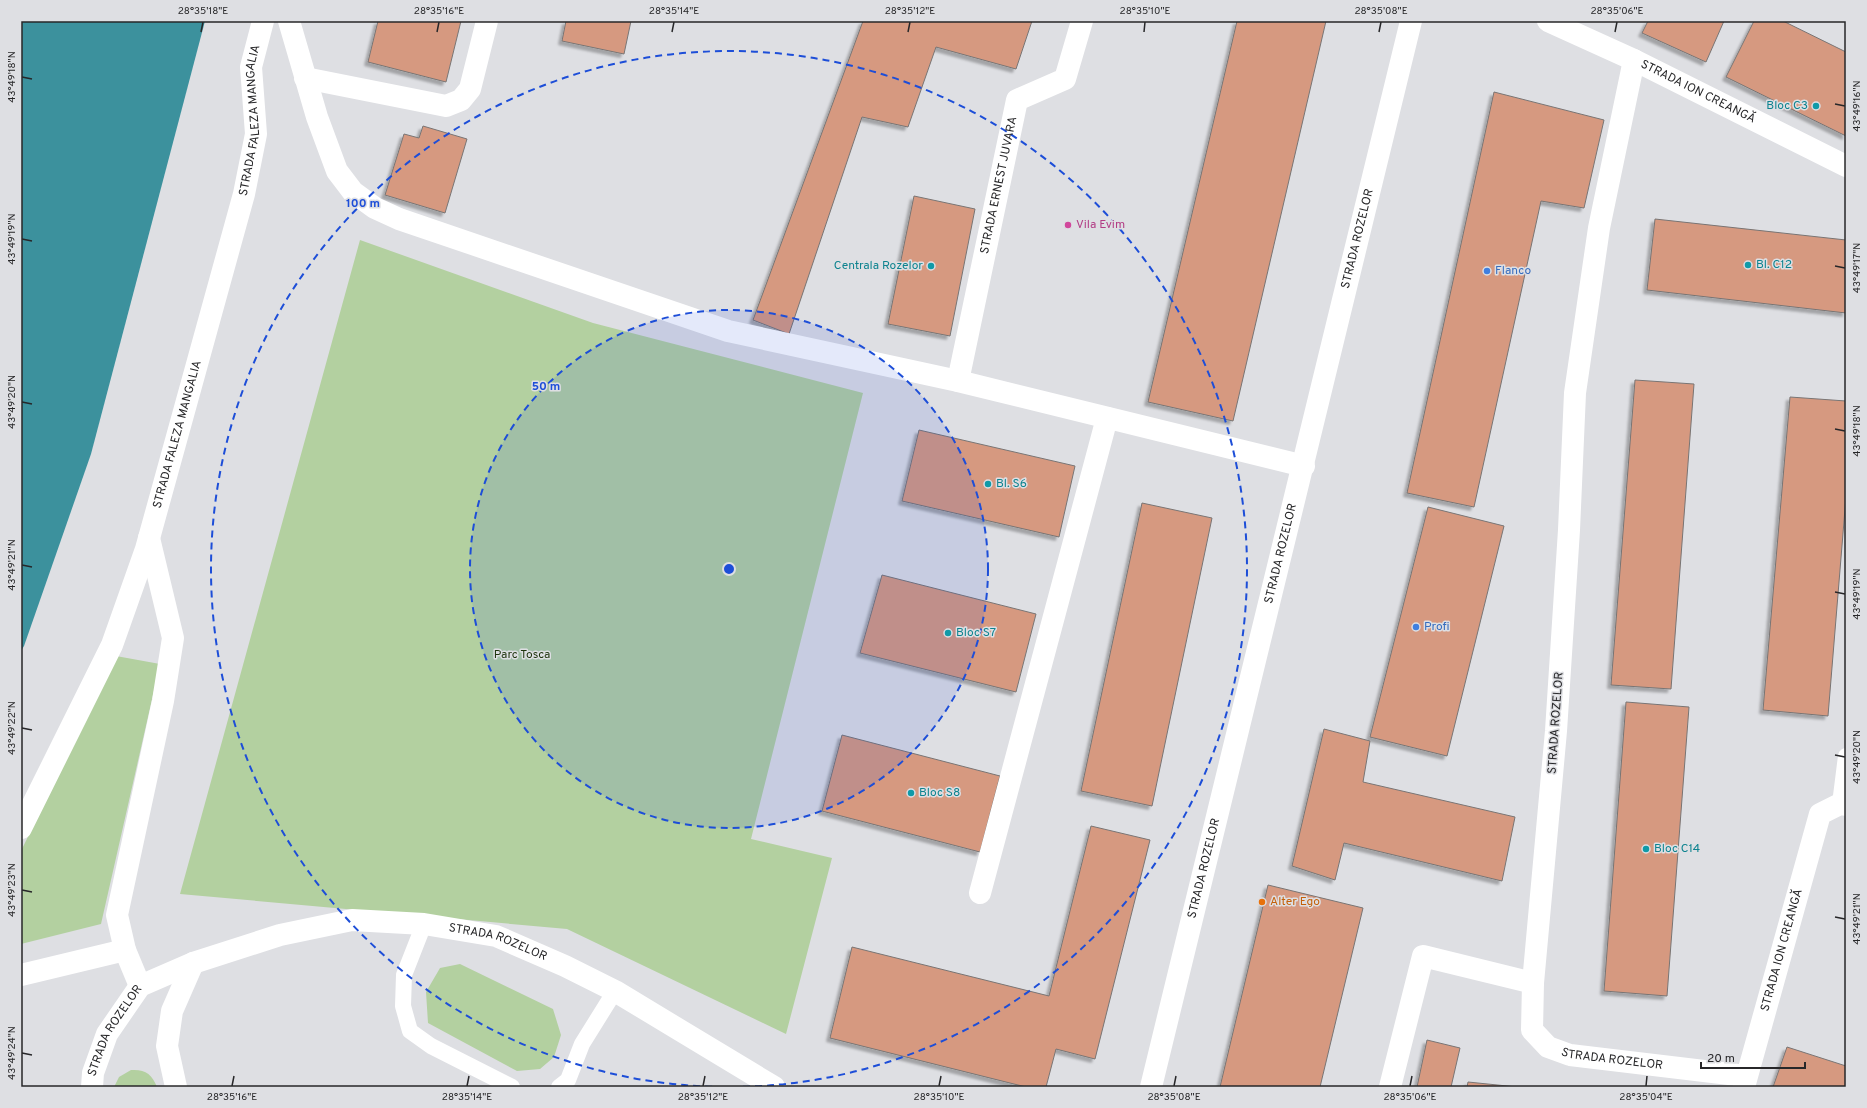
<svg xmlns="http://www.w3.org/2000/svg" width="1867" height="1108" font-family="Overpass,sans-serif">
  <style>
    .green { fill: #b3d0a0 }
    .water { fill: #3c919d }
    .building { fill: #d69980; stroke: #797574; filter: url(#shadow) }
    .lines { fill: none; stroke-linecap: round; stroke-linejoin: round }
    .lane { stroke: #fff; stroke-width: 16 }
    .street { stroke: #fff; stroke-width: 22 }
    .secondary { stroke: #fff; stroke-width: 22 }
    .ticks { fill: none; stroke: #272729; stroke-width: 1.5 }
    .ring { fill: none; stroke: #1d4ed8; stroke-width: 2; stroke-dasharray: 7 5 }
    .culture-dot { fill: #0f9aa8; stroke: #dedfe3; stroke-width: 1.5 }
    .hotel-dot { fill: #d1479c; stroke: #dedfe3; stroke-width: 1.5 }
    .shop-dot { fill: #3f7fe0; stroke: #dedfe3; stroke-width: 1.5 }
    .food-dot { fill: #e8710a; stroke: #dedfe3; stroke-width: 1.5 }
    .labels { text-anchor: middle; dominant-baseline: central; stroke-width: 3; stroke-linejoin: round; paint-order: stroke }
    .street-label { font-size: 12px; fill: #272729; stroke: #dedfe3 }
    .culture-label { font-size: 12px; fill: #0d838f; stroke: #dedfe3; text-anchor: start }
    .hotel-label { font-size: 12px; fill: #b23c85; stroke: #dedfe3; text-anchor: start }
    .shop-label { font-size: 12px; fill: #366cbe; stroke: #dedfe3; text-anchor: start }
    .park-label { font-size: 12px; fill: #1e340d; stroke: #dedfe3 }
    .food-label { font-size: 12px; fill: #c56008; stroke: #dedfe3; text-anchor: start }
    .centre { fill: #1d4ed8; stroke: #dedfe3; stroke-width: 2 }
    .ring-label { font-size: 12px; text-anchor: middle; font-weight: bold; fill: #1d4ed8; stroke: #dedfe3; stroke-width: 3; stroke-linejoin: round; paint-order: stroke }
    .neatline { fill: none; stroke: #272729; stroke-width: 1.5 }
    .ticks-label { font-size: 10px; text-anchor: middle; fill: #272729 }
  </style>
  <defs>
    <filter id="shadow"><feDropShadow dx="-3.5" dy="3.5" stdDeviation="1" flood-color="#0004"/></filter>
  </defs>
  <rect width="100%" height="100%" fill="#dedfe3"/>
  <!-- green -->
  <path class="green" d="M 360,240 L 593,323 L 863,393 L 751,839 L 832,858 L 786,1034 L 567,929 L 180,894 Z
    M 116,656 L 160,664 L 101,924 L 21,944 L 21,851 Z
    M 460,964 L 553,1009 L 561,1035 L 554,1057 L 540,1069 L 517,1071 L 428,1023 L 426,992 L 440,968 Z
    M 131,1070 C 145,1069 152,1074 157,1087 L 114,1087 L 119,1077 Z"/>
  <!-- water -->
  <path class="water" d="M 21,21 L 205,21 L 91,454 L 24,646 L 21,651 Z"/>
  <!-- building -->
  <path class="building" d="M 378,21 L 461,21 L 446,82 L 368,62 Z
    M 566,21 L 631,21 L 624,54 L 562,41 Z
    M 863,21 L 1032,21 L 1016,69 L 936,47 L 908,127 L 862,117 L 789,334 L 753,320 Z
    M 1237,21 L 1326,21 L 1233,421 L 1148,402 Z
    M 1648,21 L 1724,21 L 1706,62 L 1642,33 Z
    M 1754,21 L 1783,21 L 1846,52 L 1846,136 L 1726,77 Z
    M 1494,92 L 1604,120 L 1584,208 L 1541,201 L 1474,507 L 1407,493 Z
    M 423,126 L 467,139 L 445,213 L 385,195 L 404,134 L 419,138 Z
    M 914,196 L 975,209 L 950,336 L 888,324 Z
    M 1655,219 L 1846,240 L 1846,313 L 1647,290 Z
    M 1635,380 L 1694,384 L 1671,689 L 1611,685 Z
    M 1790,397 L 1846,401 L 1846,497 L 1828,716 L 1763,710 Z
    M 919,430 L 1075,466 L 1059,537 L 902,501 Z
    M 1142,503 L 1212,518 L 1152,806 L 1081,791 Z
    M 1428,507 L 1504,526 L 1447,756 L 1370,737 Z
    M 882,575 L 1036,614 L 1016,692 L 860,653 Z
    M 1626,702 L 1689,707 L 1667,996 L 1604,991 Z
    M 1324,729 L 1370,741 L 1363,782 L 1515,817 L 1502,881 L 1344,843 L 1335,880 L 1292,866 Z
    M 842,735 L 1000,776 L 980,852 L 822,811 Z
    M 1091,826 L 1150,840 L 1095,1059 L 1056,1049 L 1046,1087 L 1026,1087 L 830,1038 L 852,947 L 1049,996 Z
    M 1268,885 L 1363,908 L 1320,1087 L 1220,1087 Z
    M 1427,1040 L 1460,1048 L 1451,1087 L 1417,1087 Z
    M 1787,1047 L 1846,1066 L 1846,1087 L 1773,1087 Z
    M 1468,1082 L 1517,1087 L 1467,1087 Z"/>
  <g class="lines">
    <!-- lane -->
    <path class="lane" d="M 1840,804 L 1846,756
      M 424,924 L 404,975 L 403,1006 L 410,1031 L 431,1046 L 512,1087
      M 559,1087 L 568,1080 L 582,1044 L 615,991"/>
    <!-- street -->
    <g class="street">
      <path d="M 289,21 L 317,117 L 337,171 L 353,192 L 375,208 L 399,219 L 728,331 L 958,381 L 1304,466"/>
      <path id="s1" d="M 1634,60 L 1599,228 L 1575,393 L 1569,530 L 1556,731 L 1533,983 L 1532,1030 L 1548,1047 L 1570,1055 L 1746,1076"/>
      <path d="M 305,78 L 446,106 L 461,100 L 470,89 L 487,21"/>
      <path id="s2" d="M 958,381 L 1017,100 L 1065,79 L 1082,21"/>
      <path id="s3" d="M 21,828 L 112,645 L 146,549 L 244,194 L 256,134 L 251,67 L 263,21"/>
      <path d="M 980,893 L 1107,418"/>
      <path d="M 21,975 L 125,950"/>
      <path d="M 140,986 L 125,950 L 117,915 L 163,701 L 173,638 L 149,538"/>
      <path id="s4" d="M 92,1087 L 93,1073 L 107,1034 L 140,986 L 193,963 L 280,935 L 352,920 L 424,924 L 496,936 L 565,966 L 615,991 L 774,1087"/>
      <path d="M 176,1087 L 167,1046 L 172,1011 L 193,963"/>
      <path d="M 1390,1087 L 1423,956 L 1533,983"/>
      <path id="s5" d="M 1744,1087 L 1820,814 L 1840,804 L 1846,805"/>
    </g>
    <!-- secondary -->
    <g class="secondary">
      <path id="s6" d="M 1548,21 L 1634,60 L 1846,166"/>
      <path id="s7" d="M 1151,1087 L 1411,21"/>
    </g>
  </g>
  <!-- ticks -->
  <path class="ticks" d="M 201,32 L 203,22M 437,32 L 439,22M 672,32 L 674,22M 908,32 L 910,22M 1144,32 L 1145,22M 1379,32 L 1381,22M 1615,32 L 1617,22M 22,77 L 32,79M 1835,104 L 1845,106M 22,239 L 32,241M 1835,266 L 1845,268M 22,402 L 32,404M 1835,429 L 1845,431M 22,565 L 32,567M 1835,592 L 1845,594M 22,728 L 32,730M 1835,755 L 1845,757M 22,890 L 32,892M 1835,917 L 1845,919M 22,1053 L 32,1055M 232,1086 L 234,1076M 467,1086 L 469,1076M 703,1086 L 705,1076M 939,1086 L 941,1076M 1174,1086 L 1176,1076M 1410,1086 L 1412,1076M 1646,1086 L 1647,1076"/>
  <!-- distance rings -->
  <circle cx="729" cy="569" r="259" fill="#1d4ed8" fill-opacity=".12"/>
  <g class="ring">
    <circle cx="729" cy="569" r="259"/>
    <path d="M724 1087A518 518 0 1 1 734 1087"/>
  </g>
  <!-- markers -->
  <g class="culture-dot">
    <circle cx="1816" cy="106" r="4"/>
    <circle cx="1748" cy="265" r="4"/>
    <circle cx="931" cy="266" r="4"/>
    <circle cx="988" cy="484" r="4"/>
    <circle cx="948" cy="633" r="4"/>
    <circle cx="911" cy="793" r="4"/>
    <circle cx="1646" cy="849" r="4"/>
  </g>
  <circle class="hotel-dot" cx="1068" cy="225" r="4"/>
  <g class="shop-dot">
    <circle cx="1487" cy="271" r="4"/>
    <circle cx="1416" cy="627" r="4"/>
  </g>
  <circle class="food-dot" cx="1262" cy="902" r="4"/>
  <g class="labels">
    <!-- street labels -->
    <g class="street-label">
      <text stroke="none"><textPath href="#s6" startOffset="166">STRADA ION CREANGĂ</textPath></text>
      <text stroke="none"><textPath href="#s3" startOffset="749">STRADA FALEZA MANGALIA</textPath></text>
      <text stroke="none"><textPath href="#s2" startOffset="200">STRADA ERNEST JUVARA</textPath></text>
      <text stroke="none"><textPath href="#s7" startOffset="873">STRADA ROZELOR</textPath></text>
      <text stroke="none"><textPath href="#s3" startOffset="425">STRADA FALEZA MANGALIA</textPath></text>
      <text stroke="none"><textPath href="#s7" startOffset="549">STRADA ROZELOR</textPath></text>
      <text transform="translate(1556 723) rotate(-86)">STRADA ROZELOR</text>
      <text stroke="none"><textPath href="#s7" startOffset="225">STRADA ROZELOR</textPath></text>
      <text stroke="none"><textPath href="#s4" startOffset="485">STRADA ROZELOR</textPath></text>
      <text stroke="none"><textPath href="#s5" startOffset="142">STRADA ION CREANGĂ</textPath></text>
      <text stroke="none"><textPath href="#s4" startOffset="62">STRADA ROZELOR</textPath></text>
      <text stroke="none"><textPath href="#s1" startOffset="1066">STRADA ROZELOR</textPath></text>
    </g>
    <!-- culture labels -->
    <g class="culture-label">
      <text x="1808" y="106" text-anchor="end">Bloc C3</text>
      <text x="1756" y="265">Bl. C12</text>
      <text x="923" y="266" text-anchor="end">Centrala Rozelor</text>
      <text x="996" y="484">Bl. S6</text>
      <text x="956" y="633">Bloc S7</text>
      <text x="919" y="793">Bloc S8</text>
      <text x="1654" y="849">Bloc C14</text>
    </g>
    <!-- hotel labels -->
    <g class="hotel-label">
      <text x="1076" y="225">Vila Evim</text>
    </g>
    <!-- shop labels -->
    <g class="shop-label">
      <text x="1495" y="271">Flanco</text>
      <text x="1424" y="627">Profi</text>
    </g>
    <!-- park labels -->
    <g class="park-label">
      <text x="522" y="655">Parc Tosca</text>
    </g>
    <!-- food labels -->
    <g class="food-label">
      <text x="1270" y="902">Alter Ego</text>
    </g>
  </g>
  <circle cx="729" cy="569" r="6" class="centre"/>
  <g class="ring-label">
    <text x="363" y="207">100 m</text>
    <text x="546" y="390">50 m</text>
  </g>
  <!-- border -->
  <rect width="1867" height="1108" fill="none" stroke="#dedfe3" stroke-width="44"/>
  <!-- scale -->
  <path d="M1701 1062v6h104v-6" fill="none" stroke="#272729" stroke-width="2"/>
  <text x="1707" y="1062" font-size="12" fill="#272729" stroke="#dedfe3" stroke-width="3" paint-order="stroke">20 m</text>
  <rect x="22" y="22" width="1823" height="1064" class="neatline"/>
  <g class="ticks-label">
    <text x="203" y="14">28°35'18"E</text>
    <text x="439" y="14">28°35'16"E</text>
    <text x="674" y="14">28°35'14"E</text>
    <text x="910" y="14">28°35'12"E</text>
    <text x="1145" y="14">28°35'10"E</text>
    <text x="1381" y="14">28°35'08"E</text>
    <text x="1617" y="14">28°35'06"E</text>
    <text transform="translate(11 77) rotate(-90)" y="4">43°49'18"N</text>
    <text transform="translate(1856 106) rotate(-90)" y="4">43°49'16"N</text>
    <text transform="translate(11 239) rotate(-90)" y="4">43°49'19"N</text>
    <text transform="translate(1856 268) rotate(-90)" y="4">43°49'17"N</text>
    <text transform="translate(11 402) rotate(-90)" y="4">43°49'20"N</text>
    <text transform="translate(1856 431) rotate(-90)" y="4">43°49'18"N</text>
    <text transform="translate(11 565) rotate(-90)" y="4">43°49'21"N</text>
    <text transform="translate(1856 594) rotate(-90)" y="4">43°49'19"N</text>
    <text transform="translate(11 728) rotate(-90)" y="4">43°49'22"N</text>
    <text transform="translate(1856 757) rotate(-90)" y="4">43°49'20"N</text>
    <text transform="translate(11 890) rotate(-90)" y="4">43°49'23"N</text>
    <text transform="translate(1856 919) rotate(-90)" y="4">43°49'21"N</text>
    <text transform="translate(11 1053) rotate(-90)" y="4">43°49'24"N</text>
    <text x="232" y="1100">28°35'16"E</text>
    <text x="467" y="1100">28°35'14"E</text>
    <text x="703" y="1100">28°35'12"E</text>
    <text x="939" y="1100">28°35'10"E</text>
    <text x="1174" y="1100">28°35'08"E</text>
    <text x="1410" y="1100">28°35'06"E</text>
    <text x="1646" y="1100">28°35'04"E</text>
  </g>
</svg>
